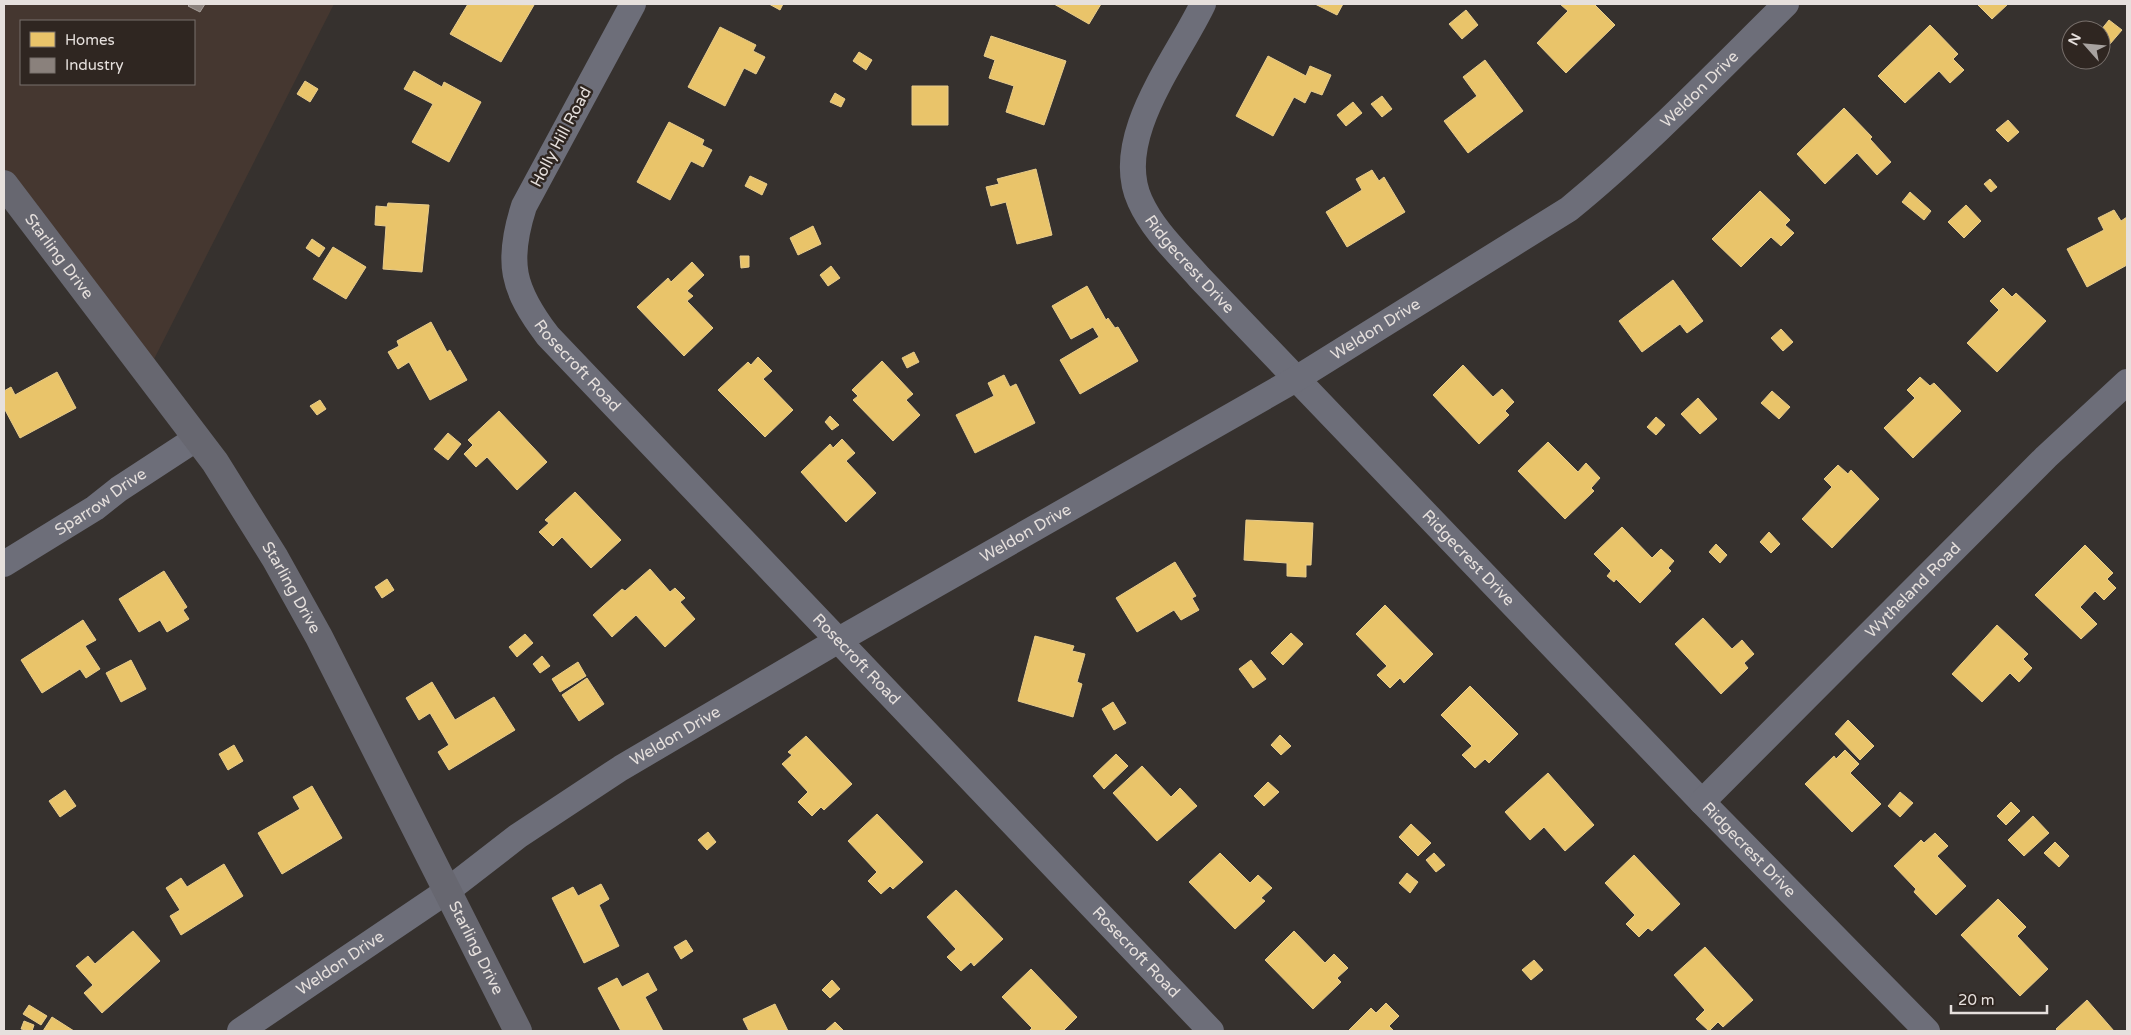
<svg xmlns="http://www.w3.org/2000/svg" width="2131" height="1035" font-family="'Varela Round',sans-serif">
  <style>
    .built { fill: #453730; fill-rule: evenodd }
    .homes { fill: #e9c46a; stroke: #e8cc8c }
    .industry { fill: #8a817c; stroke: #a69e99 }
    .lines { fill: none; stroke-linecap: round; stroke-linejoin: round }
    .street { stroke: #6d6e79; stroke-width: 26 }
    .secondary { stroke: #676770; stroke-width: 28 }
    .labels { text-anchor: middle; dominant-baseline: central; stroke-width: 5; stroke-linejoin: round; paint-order: stroke }
    .street-label { font-size: 16px; fill: #e6e0dd; stroke: #2f2621 }
  </style>
  <rect width="100%" height="100%" fill="#36312e"/>
  <!-- built -->
  <path class="built" d="M 4,4 L 334,4 L 148,371 L 4,183 ZM 21,21 L 194,21 L 194,84 L 21,84 Z"/>
  <!-- homes -->
  <path class="homes" d="M 468,4 L 534,5 L 501,62 L 450,34 Z
    M 769,4 L 783,4 L 780,10 Z
    M 1054,4 L 1101,4 L 1089,24 Z
    M 1315,4 L 1343,4 L 1337,15 Z
    M 1560,4 L 1594,4 L 1615,25 L 1566,73 L 1537,43 L 1568,11 Z
    M 1977,4 L 2008,4 L 1992,19 Z
    M 1466,10 L 1478,25 L 1462,39 L 1449,24 Z
    M 2109,20 L 2122,30 L 2110,44 L 2101,37 L 2101,30 Z
    M 1930,25 L 1958,54 L 1953,59 L 1964,70 L 1950,83 L 1939,71 L 1905,103 L 1878,76 Z
    M 720,27 L 756,45 L 753,51 L 765,57 L 756,74 L 744,68 L 725,106 L 688,87 Z
    M 991,36 L 1066,61 L 1044,125 L 1006,112 L 1014,86 L 989,78 L 995,60 L 984,56 Z
    M 859,52 L 872,60 L 866,70 L 853,61 Z
    M 1268,56 L 1306,76 L 1310,66 L 1331,75 L 1322,95 L 1311,91 L 1305,103 L 1294,97 L 1273,136 L 1236,116 Z
    M 1485,60 L 1523,111 L 1468,153 L 1444,121 L 1477,96 L 1463,77 Z
    M 414,71 L 442,87 L 444,82 L 481,102 L 449,162 L 412,142 L 433,104 L 404,89 Z
    M 305,81 L 318,89 L 310,102 L 297,94 Z
    M 912,86 L 948,86 L 948,125 L 912,125 Z
    M 835,93 L 845,99 L 841,107 L 830,102 Z
    M 1382,96 L 1392,109 L 1382,117 L 1371,104 Z
    M 1353,102 L 1362,113 L 1346,126 L 1337,115 Z
    M 1844,108 L 1872,137 L 1870,139 L 1891,162 L 1877,175 L 1857,153 L 1825,184 L 1797,154 Z
    M 2008,120 L 2019,132 L 2008,142 L 1996,130 Z
    M 669,122 L 704,140 L 702,145 L 712,150 L 703,167 L 691,161 L 670,200 L 637,182 Z
    M 1036,169 L 1052,235 L 1017,244 L 1006,202 L 991,206 L 986,187 L 999,184 L 997,179 Z
    M 1372,170 L 1379,181 L 1384,177 L 1405,212 L 1347,247 L 1326,212 L 1362,190 L 1356,179 Z
    M 750,176 L 767,184 L 762,195 L 745,186 Z
    M 1990,179 L 1997,187 L 1991,192 L 1984,184 Z
    M 1760,191 L 1790,220 L 1785,225 L 1794,233 L 1781,246 L 1771,237 L 1741,267 L 1712,239 Z
    M 1910,192 L 1931,211 L 1924,220 L 1902,202 Z
    M 388,203 L 429,205 L 422,272 L 383,269 L 386,226 L 375,225 L 376,206 L 387,207 Z
    M 1966,205 L 1981,221 L 1964,238 L 1948,222 Z
    M 2114,210 L 2121,221 L 2127,217 L 2127,265 L 2087,287 L 2067,249 L 2104,230 L 2098,218 Z
    M 813,226 L 821,244 L 798,255 L 790,238 Z
    M 312,239 L 325,248 L 319,257 L 306,248 Z
    M 333,247 L 366,267 L 346,299 L 313,279 Z
    M 740,256 L 749,256 L 749,267 L 741,268 Z
    M 692,262 L 704,275 L 687,291 L 693,296 L 687,301 L 713,328 L 684,356 L 637,307 L 668,278 L 671,282 Z
    M 831,266 L 840,278 L 828,286 L 820,275 Z
    M 1673,280 L 1703,321 L 1687,333 L 1680,324 L 1642,352 L 1619,321 Z
    M 1087,286 L 1106,320 L 1108,318 L 1115,328 L 1118,327 L 1138,361 L 1080,394 L 1060,360 L 1099,337 L 1093,327 L 1071,339 L 1052,306 Z
    M 2003,288 L 2012,297 L 2016,293 L 2046,321 L 1997,372 L 1967,343 L 1999,310 L 1990,301 Z
    M 431,322 L 447,352 L 450,350 L 467,380 L 430,400 L 409,362 L 398,369 L 388,352 L 399,346 L 397,341 Z
    M 1781,329 L 1793,342 L 1783,351 L 1771,338 Z
    M 914,352 L 919,362 L 907,368 L 902,358 Z
    M 758,357 L 772,371 L 763,379 L 793,410 L 765,437 L 718,390 L 748,362 L 751,365 Z
    M 882,361 L 913,394 L 906,400 L 920,415 L 893,441 L 853,400 L 858,396 L 852,390 Z
    M 1463,365 L 1493,397 L 1502,389 L 1514,402 L 1505,411 L 1509,415 L 1479,444 L 1433,395 Z
    M 57,372 L 76,408 L 20,438 L 4,408 L 4,391 L 11,387 L 15,395 Z
    M 1004,375 L 1010,387 L 1016,384 L 1035,423 L 975,453 L 956,415 L 994,396 L 988,383 Z
    M 1920,377 L 1930,386 L 1934,383 L 1961,411 L 1913,458 L 1884,428 L 1915,398 L 1907,390 Z
    M 1772,391 L 1790,407 L 1779,419 L 1761,403 Z
    M 1698,398 L 1717,419 L 1700,434 L 1681,414 Z
    M 320,400 L 326,409 L 317,415 L 310,406 Z
    M 499,411 L 547,462 L 517,490 L 487,457 L 476,467 L 464,454 L 473,445 L 468,440 Z
    M 830,416 L 839,425 L 832,430 L 825,422 Z
    M 1656,417 L 1665,425 L 1656,435 L 1647,427 Z
    M 448,433 L 461,444 L 448,460 L 434,449 Z
    M 842,439 L 855,453 L 846,461 L 876,493 L 846,522 L 801,472 L 830,444 L 833,448 Z
    M 1548,442 L 1578,472 L 1586,463 L 1600,478 L 1591,488 L 1594,491 L 1565,519 L 1518,471 Z
    M 1838,465 L 1848,474 L 1851,470 L 1879,499 L 1832,548 L 1802,519 L 1832,487 L 1824,479 Z
    M 575,492 L 621,540 L 591,568 L 562,537 L 553,546 L 539,532 L 549,523 L 545,520 Z
    M 1246,520 L 1313,523 L 1311,565 L 1306,565 L 1306,577 L 1287,576 L 1287,563 L 1244,560 Z
    M 1622,527 L 1652,558 L 1661,549 L 1674,561 L 1668,568 L 1671,571 L 1640,603 L 1616,579 L 1614,582 L 1607,576 L 1611,571 L 1594,554 Z
    M 1769,532 L 1780,544 L 1771,553 L 1760,542 Z
    M 1716,544 L 1727,555 L 1720,563 L 1709,552 Z
    M 2085,545 L 2113,573 L 2107,579 L 2116,588 L 2104,600 L 2095,591 L 2080,607 L 2097,624 L 2081,639 L 2035,595 Z
    M 1175,562 L 1196,596 L 1192,598 L 1199,610 L 1181,620 L 1174,610 L 1137,632 L 1116,598 Z
    M 650,569 L 670,592 L 675,588 L 685,598 L 680,602 L 695,619 L 665,647 L 636,615 L 612,637 L 593,615 L 622,589 L 625,591 Z
    M 164,571 L 187,607 L 183,610 L 189,619 L 167,632 L 160,620 L 139,632 L 119,599 Z
    M 387,579 L 394,590 L 382,598 L 375,587 Z
    M 1385,605 L 1433,654 L 1404,683 L 1400,678 L 1390,688 L 1377,675 L 1387,666 L 1356,634 Z
    M 1703,618 L 1732,649 L 1742,640 L 1754,654 L 1744,663 L 1748,668 L 1721,694 L 1675,644 Z
    M 83,620 L 96,640 L 85,646 L 100,669 L 86,678 L 80,669 L 42,693 L 21,660 Z
    M 1997,625 L 2028,654 L 2023,659 L 2032,668 L 2019,682 L 2010,673 L 1982,702 L 1952,674 Z
    M 1291,633 L 1303,644 L 1283,665 L 1271,653 Z
    M 525,634 L 533,643 L 517,657 L 509,647 Z
    M 1035,636 L 1074,646 L 1072,651 L 1085,654 L 1077,682 L 1082,684 L 1073,717 L 1018,701 Z
    M 542,656 L 550,666 L 540,673 L 533,664 Z
    M 131,660 L 146,689 L 121,702 L 106,673 Z
    M 1251,660 L 1266,679 L 1253,688 L 1239,669 Z
    M 578,662 L 586,676 L 560,692 L 552,679 Z
    M 587,678 L 604,704 L 579,721 L 562,695 Z
    M 432,682 L 455,720 L 494,697 L 515,730 L 449,770 L 438,752 L 449,745 L 430,713 L 419,720 L 406,698 Z
    M 1470,686 L 1518,734 L 1489,763 L 1485,759 L 1475,768 L 1462,755 L 1472,746 L 1441,715 Z
    M 1113,702 L 1126,723 L 1114,730 L 1102,709 Z
    M 1848,720 L 1874,746 L 1860,760 L 1835,734 Z
    M 1280,735 L 1291,746 L 1281,755 L 1271,745 Z
    M 806,736 L 852,784 L 824,810 L 821,807 L 812,816 L 798,802 L 808,792 L 782,764 L 792,755 L 788,752 Z
    M 234,745 L 243,761 L 228,770 L 219,754 Z
    M 1845,750 L 1859,764 L 1850,773 L 1881,804 L 1852,832 L 1805,784 L 1834,756 L 1836,759 Z
    M 1116,754 L 1128,766 L 1104,789 L 1093,776 Z
    M 1142,766 L 1171,797 L 1180,788 L 1197,806 L 1157,841 L 1113,793 Z
    M 1548,773 L 1594,825 L 1565,851 L 1544,827 L 1530,840 L 1505,812 Z
    M 1268,782 L 1279,792 L 1264,806 L 1254,796 Z
    M 312,786 L 342,838 L 282,874 L 258,833 L 300,809 L 293,797 Z
    M 65,790 L 76,806 L 60,817 L 49,801 Z
    M 1900,792 L 1913,803 L 1900,817 L 1888,806 Z
    M 2011,802 L 2020,811 L 2006,825 L 1997,816 Z
    M 877,814 L 923,862 L 893,889 L 890,886 L 881,894 L 868,881 L 877,872 L 848,841 Z
    M 2033,816 L 2049,833 L 2024,856 L 2008,840 Z
    M 1411,824 L 1431,843 L 1418,856 L 1399,837 Z
    M 708,832 L 716,842 L 707,850 L 698,840 Z
    M 1935,833 L 1948,846 L 1937,856 L 1966,886 L 1936,915 L 1914,892 L 1916,889 L 1894,866 L 1921,840 L 1924,843 Z
    M 2055,842 L 2069,856 L 2059,867 L 2044,853 Z
    M 1220,853 L 1250,883 L 1258,875 L 1272,888 L 1261,898 L 1265,901 L 1235,929 L 1189,882 Z
    M 1434,853 L 1445,865 L 1436,872 L 1426,860 Z
    M 1634,855 L 1680,904 L 1652,931 L 1648,928 L 1639,937 L 1626,924 L 1635,915 L 1605,883 Z
    M 224,864 L 243,896 L 181,935 L 170,916 L 180,910 L 166,888 L 181,878 L 187,887 Z
    M 1407,873 L 1418,882 L 1410,893 L 1399,883 Z
    M 601,884 L 609,899 L 599,905 L 619,946 L 584,963 L 552,898 L 573,887 L 578,896 Z
    M 956,890 L 1003,939 L 974,966 L 971,962 L 961,971 L 947,957 L 956,949 L 927,917 Z
    M 1998,899 L 2026,927 L 2017,936 L 2048,969 L 2020,996 L 1961,935 Z
    M 133,931 L 160,961 L 102,1013 L 84,993 L 93,985 L 76,966 L 88,956 L 95,964 Z
    M 1294,931 L 1325,963 L 1334,954 L 1348,968 L 1337,978 L 1341,982 L 1313,1009 L 1265,960 Z
    M 686,940 L 693,951 L 681,959 L 674,947 Z
    M 1705,947 L 1753,1000 L 1723,1027 L 1718,1022 L 1709,1031 L 1696,1019 L 1705,1010 L 1674,975 Z
    M 1534,960 L 1543,970 L 1531,980 L 1522,970 Z
    M 1031,969 L 1077,1017 L 1063,1031 L 1029,1031 L 1032,1028 L 1002,997 Z
    M 648,973 L 657,990 L 645,997 L 663,1031 L 621,1031 L 598,988 L 617,978 L 622,987 Z
    M 832,980 L 840,989 L 830,998 L 822,990 Z
    M 2087,1000 L 2114,1031 L 2058,1031 L 2056,1029 Z
    M 1386,1003 L 1399,1016 L 1389,1026 L 1394,1031 L 1348,1031 L 1371,1008 L 1376,1013 Z
    M 775,1004 L 788,1031 L 749,1031 L 743,1019 Z
    M 29,1005 L 47,1016 L 41,1025 L 23,1014 Z
    M 52,1017 L 74,1031 L 43,1031 Z
    M 24,1021 L 34,1025 L 32,1031 L 21,1029 Z
    M 835,1022 L 844,1031 L 825,1031 Z"/>
  <!-- industry -->
  <path class="industry" d="M 190,4 L 205,4 L 200,12 L 188,6 Z"/>
  <g class="lines">
    <!-- street -->
    <g class="street">
      <path id="s1" d="M 633,4 L 524,206 C 506,262 512,289 548,336 L 1211,1031"/>
      <path id="s2" d="M 1203,4 C 1177,59 1111,138 1140,201 C 1153,230 1178,253 1199,277 L 1702,802 L 1927,1031"/>
      <path id="s3" d="M 4,564 L 95,508 L 119,489 L 197,438"/>
      <path id="s4" d="M 1702,802 L 2046,457 L 2127,382"/>
      <path id="s5" d="M 240,1031 L 447,891 L 518,836 L 621,768 L 837,641 L 1296,379 L 1569,209 C 1646,146 1715,74 1786,4"/>
    </g>
    <!-- secondary -->
    <path class="secondary" id="s6" d="M 4,184 L 215,462 L 275,558 L 319,637 L 518,1031"/>
  </g>
  <g class="labels">
    <!-- street labels -->
    <g class="street-label">
      <text stroke="none"><textPath href="#s5" startOffset="1741">Weldon Drive</textPath></text>
      <text transform="translate(561 137) rotate(-62)">Holly Hill Road</text>
      <text stroke="none"><textPath href="#s6" startOffset="91">Starling Drive</textPath></text>
      <text stroke="none"><textPath href="#s2" startOffset="295">Ridgecrest Drive</textPath></text>
      <text stroke="none"><textPath href="#s5" startOffset="1336">Weldon Drive</textPath></text>
      <text stroke="none"><textPath href="#s1" startOffset="411">Rosecroft Road</textPath></text>
      <text stroke="none"><textPath href="#s3" startOffset="115">Sparrow Drive</textPath></text>
      <text stroke="none"><textPath href="#s5" startOffset="931">Weldon Drive</textPath></text>
      <text stroke="none"><textPath href="#s2" startOffset="700">Ridgecrest Drive</textPath></text>
      <text stroke="none"><textPath href="#s6" startOffset="496">Starling Drive</textPath></text>
      <text stroke="none"><textPath href="#s4" startOffset="299">Wytheland Road</textPath></text>
      <text stroke="none"><textPath href="#s1" startOffset="816">Rosecroft Road</textPath></text>
      <text stroke="none"><textPath href="#s5" startOffset="526">Weldon Drive</textPath></text>
      <text stroke="none"><textPath href="#s2" startOffset="1105">Ridgecrest Drive</textPath></text>
      <text stroke="none"><textPath href="#s6" startOffset="901">Starling Drive</textPath></text>
      <text stroke="none"><textPath href="#s1" startOffset="1221">Rosecroft Road</textPath></text>
      <text stroke="none"><textPath href="#s5" startOffset="121">Weldon Drive</textPath></text>
    </g>
  </g>
  <!-- border -->
  <rect width="2131" height="1035" fill="none" stroke="#e6e0dd" stroke-width="10"/>
  <!-- legend -->
  <rect x="20" y="20" width="175" height="65" fill="#2f2621" stroke="#78706c"/>
  <rect x="30" y="32" width="25" height="15" fill="#e9c46a" stroke="#78706c"/>
  <text x="65" y="45" font-size="15" fill="#e6e0dd">Homes</text>
  <rect x="30" y="58" width="25" height="15" fill="#8a817c" stroke="#78706c"/>
  <text x="65" y="70" font-size="15" fill="#e6e0dd">Industry</text>
  <!-- north arrow -->
  <g transform="translate(2086 45) rotate(297)"><circle r="24" fill="#2f2621" stroke="#78706c"/>
  <path d="M0-4L9 19L0 12L-9 19Z" fill="#a8a3a0"/>
  <text y="-8" font-size="14" font-weight="bold" text-anchor="middle" fill="#e6e0dd">N</text>
  </g>
  <!-- scale -->
  <path d="M1951 1005v8h96v-8" fill="none" stroke="#e6e0dd" stroke-width="2.5"/>
  <text x="1958" y="1005" font-size="15" fill="#e6e0dd" stroke="#2f2621" stroke-width="4" paint-order="stroke">20 m</text>
</svg>
